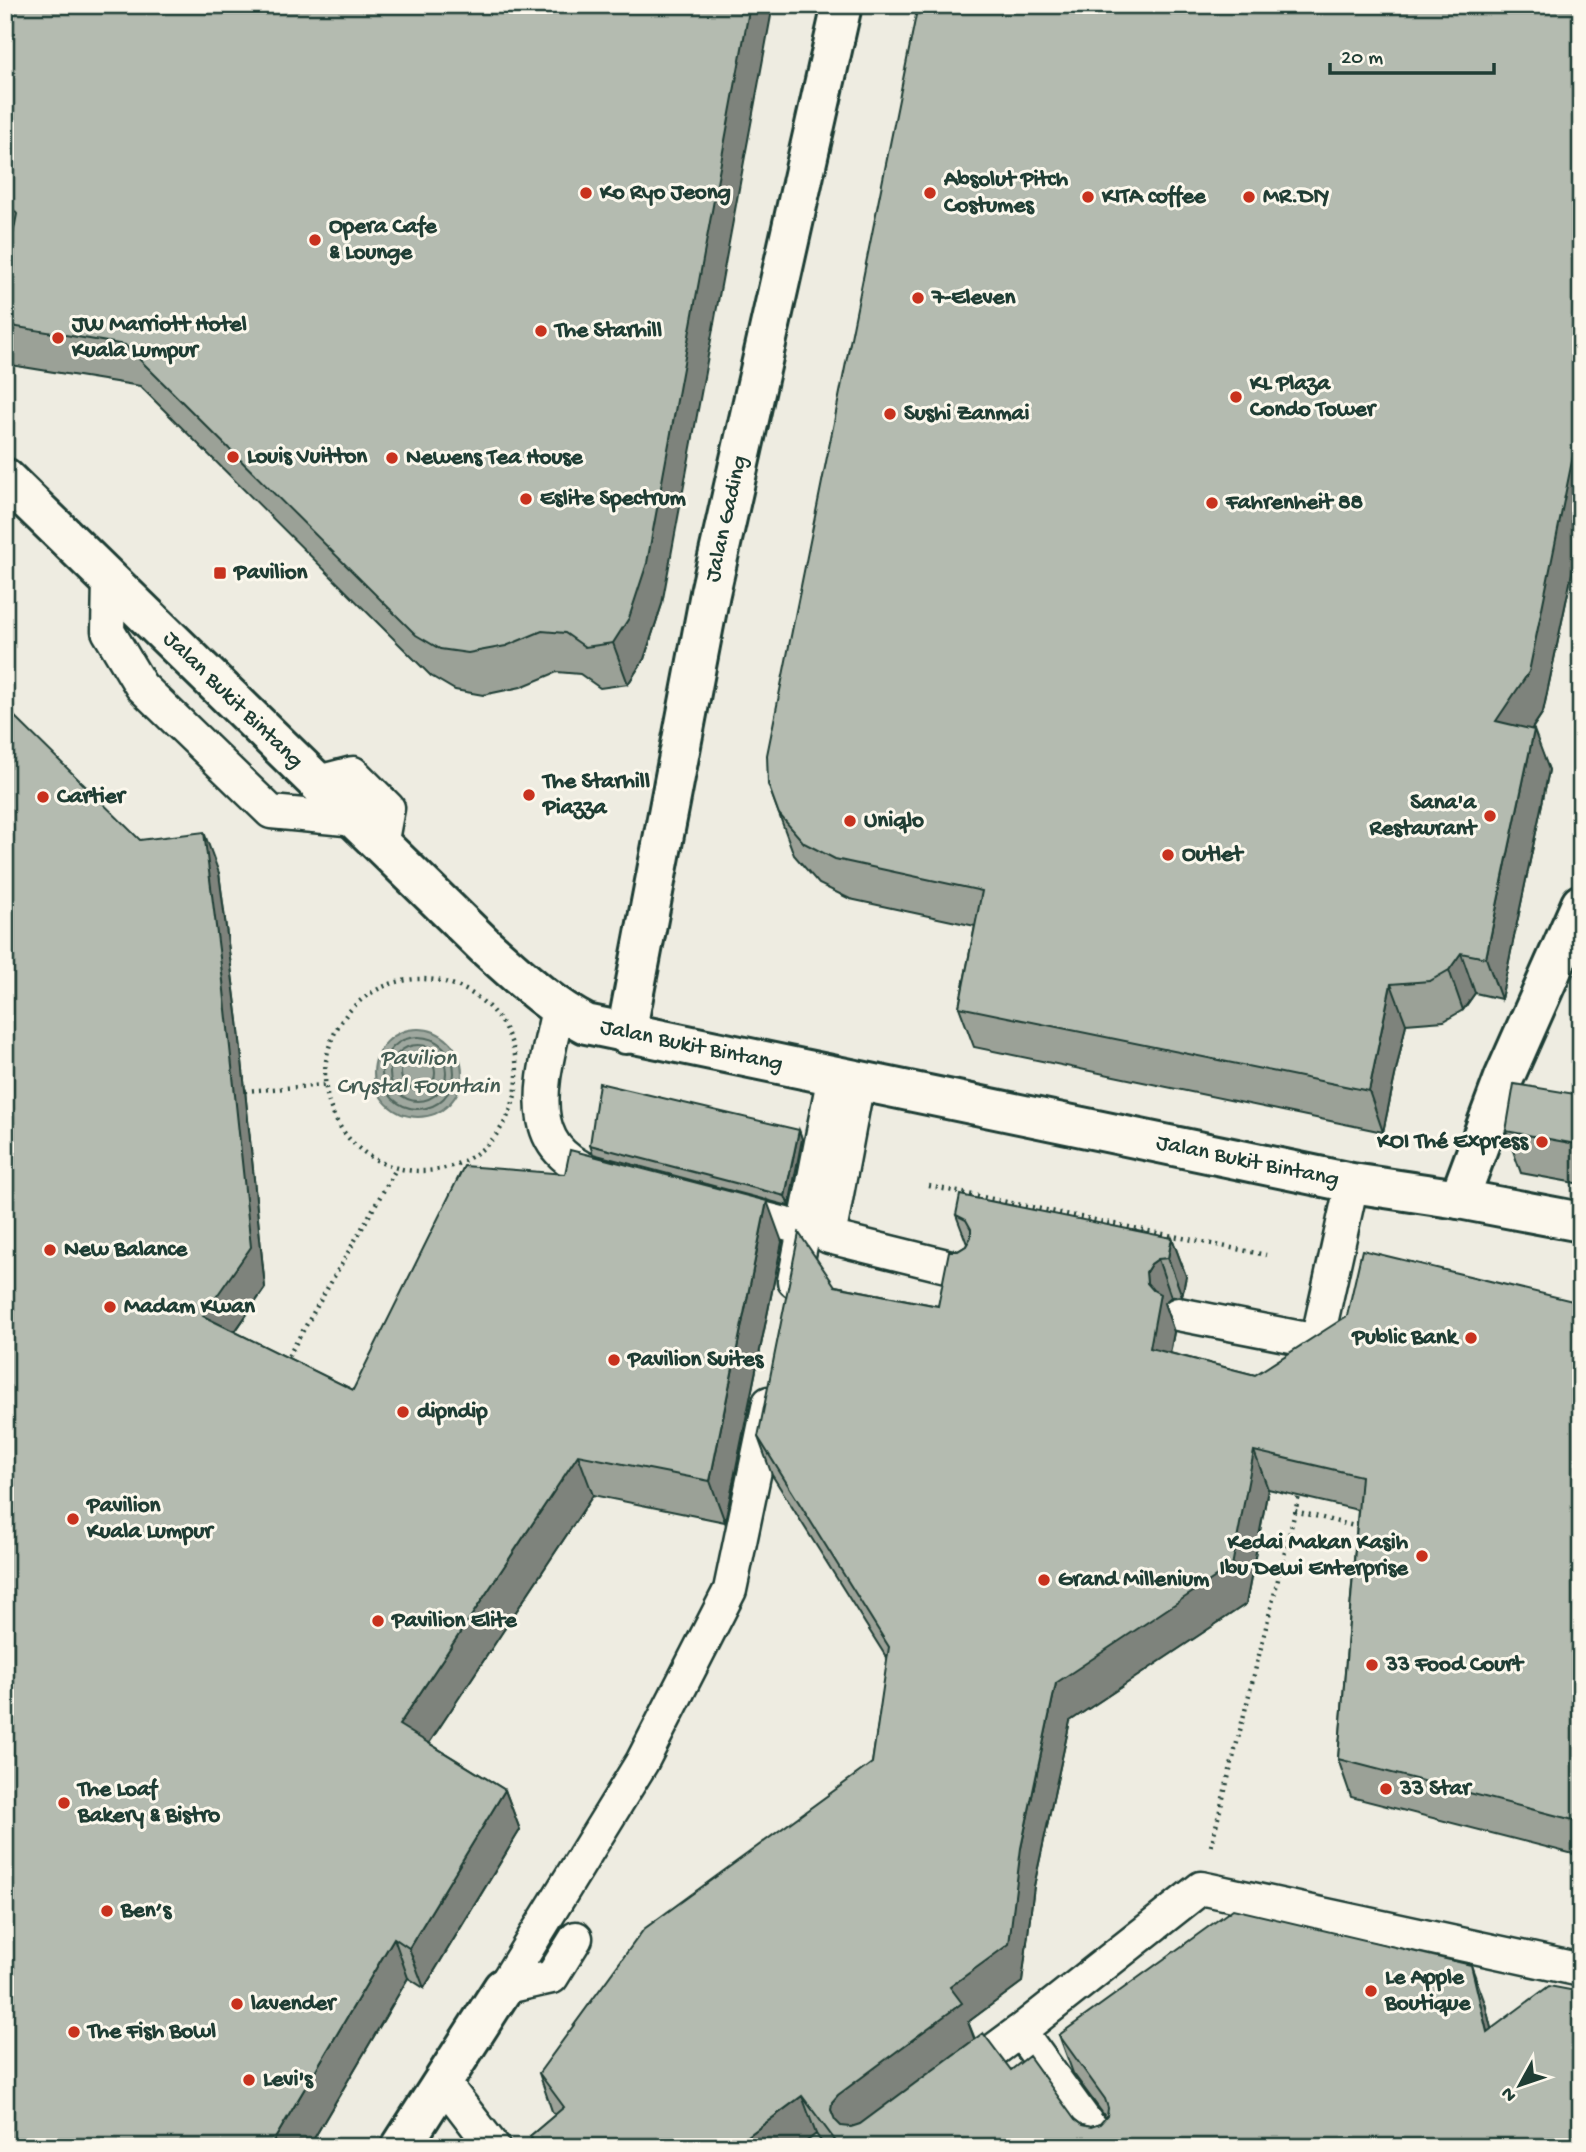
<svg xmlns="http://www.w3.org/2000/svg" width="1586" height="2152" font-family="'Gochi Hand',sans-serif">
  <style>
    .water { fill: #9fa89f; stroke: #6c7d74; stroke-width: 2 }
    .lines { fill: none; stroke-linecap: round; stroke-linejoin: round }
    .shore { stroke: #52685f; stroke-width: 2 }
    .lane-casing { stroke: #1f3d34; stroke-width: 37 }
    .street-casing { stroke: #1f3d34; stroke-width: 44 }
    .secondary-casing { stroke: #1f3d34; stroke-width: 44 }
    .path { stroke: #1f3d34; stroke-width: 4.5; stroke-dasharray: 2 5; stroke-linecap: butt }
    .lane { stroke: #fbf7ec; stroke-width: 32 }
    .street { stroke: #fbf7ec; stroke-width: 38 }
    .secondary { stroke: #fbf7ec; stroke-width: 38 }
    .wall { fill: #9ba197; stroke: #1f3d34; stroke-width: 2 }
    .shaded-wall { fill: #7e837b; stroke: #1f3d34; stroke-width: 2 }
    .building { fill: #b4bbb0; stroke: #1f3d34; stroke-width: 2 }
    .poi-dot { fill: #c8321e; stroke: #fbf7ec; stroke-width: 2.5 }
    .labels { text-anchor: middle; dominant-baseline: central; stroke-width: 6; stroke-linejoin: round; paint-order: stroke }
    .poi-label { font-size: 23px; font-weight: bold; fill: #1f3d34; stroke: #fbf7ec; text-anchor: start }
    .street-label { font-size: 23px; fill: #1f3d34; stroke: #fbf7ec }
    .water-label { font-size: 24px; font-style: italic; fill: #455d54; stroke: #fbf7ec }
  </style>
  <rect width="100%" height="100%" fill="#eeece1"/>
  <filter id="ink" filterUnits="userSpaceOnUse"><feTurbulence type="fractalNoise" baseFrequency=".0143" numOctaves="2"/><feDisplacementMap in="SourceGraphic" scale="14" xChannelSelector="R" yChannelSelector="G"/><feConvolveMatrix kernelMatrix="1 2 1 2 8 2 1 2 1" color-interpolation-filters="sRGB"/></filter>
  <g filter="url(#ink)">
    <!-- water -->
    <path class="water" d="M374 1073a44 44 0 1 1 88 0a44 44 0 1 1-88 0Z"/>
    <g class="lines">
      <!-- shore -->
      <path class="shore" d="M382 1073a36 36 0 1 1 72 0a36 36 0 1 1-72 0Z
        M390 1073a28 28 0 1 1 56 0a28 28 0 1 1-56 0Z
        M401 1073a17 17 0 1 1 34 0a17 17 0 1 1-34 0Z"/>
      <!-- lane casing -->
      <g class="lane-casing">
        <path id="lane" d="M 109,579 L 108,631 L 141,686 L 271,812 L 356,820
          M 318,782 L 353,773 L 388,808 L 381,845
          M 558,1009 C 544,1078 515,1153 607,1177
          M 858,1081 L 829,1237 L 967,1271
          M 731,1210 L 805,1229
          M 794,1281 L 834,1075
          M 1178,1314 L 1317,1341 L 1352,1183
          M 503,1988 L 642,1762 L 730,1590 L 769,1403
          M 503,1988 L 552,1977 L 576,1938
          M 1020,2031 L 1104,2147
          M 963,2073 L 1020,2031 L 1201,1888 L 1581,1970
          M 443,2082 L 493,2147"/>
      </g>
      <!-- street casing -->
      <g class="street-casing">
        <g id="street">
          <path id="s1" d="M 626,1034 L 710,593 L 842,5"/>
          <path d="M 1459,1199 L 1504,1078 L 1581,904"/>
          <path d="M 401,2147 L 503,1988"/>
        </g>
      </g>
      <!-- secondary casing -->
      <g class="secondary-casing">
        <g id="secondary">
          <path id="s2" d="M 5,478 L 485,946 C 519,976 546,1003 586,1024 L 1352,1183 L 1459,1199 L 1581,1222"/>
        </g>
      </g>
      <!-- path -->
      <path class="path" d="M325 1075a96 96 0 1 1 192 0a96 96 0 1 1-192 0Z
        M 245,1091 L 325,1085
        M 929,1186 L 1266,1255
        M 285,1362 L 396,1169
        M 1295,1511 L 1362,1528
        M 1211,1846 L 1300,1492"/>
      <!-- lane -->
      <use href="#lane" class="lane"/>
      <!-- street -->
      <use href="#street" class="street"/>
      <!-- secondary -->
      <use href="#secondary" class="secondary"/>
    </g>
    <!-- wall -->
    <path class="wall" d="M 5,5 L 662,604 L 644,659 L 628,684 L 600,688 L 580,674 L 557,672 L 521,687 L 483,695 L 455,690 L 431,676 L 140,386 L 11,365 L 5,350 L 5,276 L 14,232 L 5,222 Z
      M 1581,5 L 1581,530 L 1543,712 L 1532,729 L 1549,770 L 1501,999 L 1475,993 L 1463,1010 L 1444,1021 L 1406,1024 L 1383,1132 L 974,1047 L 959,1007 L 975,926 L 850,899 L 819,884 L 794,855 L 768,784 Z
      M 140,840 L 219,873 L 238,1021 L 265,1288 L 235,1332 L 353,1390 L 782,1242 L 725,1522 L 593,1495 L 429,1743 L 505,1790 L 520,1830 L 424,1988 L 408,1978 L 309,2147 Z
      M 1581,1095 L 1581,1184 L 1521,1173 L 1506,1131 Z
      M 799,1130 L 802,1139 L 789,1206 L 593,1154 L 590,1145 Z
      M 956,1215 L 1172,1238 L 1186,1276 L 1182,1296 L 1171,1297 L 1164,1303 L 1174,1332 L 1170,1353 L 1255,1375 L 1581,1303 L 1581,1856 L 1351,1797 L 1338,1759 L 1358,1510 L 1268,1489 L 1246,1604 L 1070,1721 L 1034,1886 L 1022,1982 L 968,2022 L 975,2039 L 1011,2070 L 1082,2125 L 1091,2127 L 1100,2124 L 1106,2118 L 1073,2073 L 1059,2035 L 1485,2003 L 1491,2029 L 1581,2147 L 825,2147 L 816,2134 L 799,2147 L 534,2147 L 530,2136 L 555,2115 L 552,2111 L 539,2073 L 872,1763 L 888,1660 L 772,1475 L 758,1437 L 835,1286 L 938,1306 L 958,1251 L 966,1246 L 967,1244 Z"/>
    <!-- shaded-wall -->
    <path class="shaded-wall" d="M 750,5 L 773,5 L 662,604 L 644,659 L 628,684 L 613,643 Z
      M 1581,417 L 1581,530 L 1543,712 L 1510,761 L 1496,721 Z
      M 1534,730 L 1549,770 L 1501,999 L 1486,958 Z
      M 204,832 L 219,873 L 238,1021 L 265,1288 L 218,1356 L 203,1316 Z
      M 1461,953 L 1475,993 L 1463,1010 L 1449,970 Z
      M 1391,984 L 1406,1024 L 1383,1132 L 1369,1091 Z
      M 799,1130 L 802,1139 L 789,1206 L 785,1196 Z
      M 767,1201 L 782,1242 L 725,1522 L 710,1481 Z
      M 1172,1238 L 1186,1276 L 1182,1296 L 1168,1258 Z
      M 1158,1259 L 1171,1297 L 1164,1303 L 1174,1332 L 1164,1386 L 1150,1348 L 1146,1272 L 1151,1264 Z
      M 1254,1451 L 1268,1489 L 1246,1604 L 1070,1721 L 1034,1886 L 1022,1982 L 968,2022 L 975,2041 L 845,2147 L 831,2110 L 832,2102 L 1021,1848 L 1056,1683 Z
      M 578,1455 L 593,1495 L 414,1766 L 399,1725 Z
      M 505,1790 L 520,1830 L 424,1988 L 409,1948 Z
      M 394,1938 L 408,1978 L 309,2147 L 270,2147 Z
      M 1471,1965 L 1485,2003 L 1501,2070 L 1487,2032 Z
      M 802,2096 L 816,2134 L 799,2147 L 733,2147 Z"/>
    <!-- building -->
    <path class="building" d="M 5,5 L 750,5 L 647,563 L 629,618 L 613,643 L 585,647 L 565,633 L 542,631 L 506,646 L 468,653 L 440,649 L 416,635 L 125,345 L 5,325 L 5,276 L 17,214 L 5,199 Z
      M 918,5 L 1581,5 L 1581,417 L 1529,672 L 1496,721 L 1534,730 L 1486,958 L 1461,953 L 1449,970 L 1430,981 L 1391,984 L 1369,1091 L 959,1007 L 982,891 L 835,859 L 804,843 L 779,814 L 768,784 L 767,755 Z
      M 5,707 L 140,840 L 204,832 L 223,981 L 251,1247 L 203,1316 L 353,1390 L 464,1166 L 565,1174 L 570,1150 L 767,1201 L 710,1481 L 578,1455 L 399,1725 L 505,1790 L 409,1948 L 394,1938 L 270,2147 L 5,2147 Z
      M 599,1083 L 799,1130 L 785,1196 L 590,1145 Z
      M 1514,1084 L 1581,1095 L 1581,1145 L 1506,1131 Z
      M 960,1195 L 1172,1238 L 1168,1258 L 1158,1259 L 1151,1264 L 1146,1272 L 1147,1283 L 1153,1290 L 1160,1294 L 1150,1348 L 1255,1375 L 1347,1316 L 1362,1250 L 1581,1303 L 1581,1822 L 1338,1759 L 1361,1476 L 1254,1451 L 1232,1566 L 1056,1683 L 1021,1848 L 1009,1944 L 950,1987 L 962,2003 L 838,2095 L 832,2102 L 831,2110 L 835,2120 L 841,2126 L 851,2127 L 860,2124 L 983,2033 L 1011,2070 L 1029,2056 L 1075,2120 L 1082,2125 L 1091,2127 L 1100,2124 L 1107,2116 L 1108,2108 L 1105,2099 L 1059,2035 L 1233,1909 L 1471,1965 L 1487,2032 L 1549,1986 L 1581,1992 L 1581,2147 L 840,2147 L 802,2096 L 733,2147 L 538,2147 L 530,2136 L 564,2107 L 539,2073 L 644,1929 L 872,1763 L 889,1647 L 758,1437 L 799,1233 L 835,1286 L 938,1306 L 949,1251 L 958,1251 L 966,1246 L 971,1237 L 971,1229 L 966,1220 L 956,1215 Z"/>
  </g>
  <!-- markers -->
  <g class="poi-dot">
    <circle cx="586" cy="193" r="7"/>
    <circle cx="930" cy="193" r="7"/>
    <circle cx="1088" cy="197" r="7"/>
    <circle cx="1249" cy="197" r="7"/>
    <circle cx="315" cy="240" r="7"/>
    <circle cx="918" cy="298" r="7"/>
    <circle cx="541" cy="331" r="7"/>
    <circle cx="58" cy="338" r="7"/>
    <circle cx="1236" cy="397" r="7"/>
    <circle cx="890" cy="414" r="7"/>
    <circle cx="233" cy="457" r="7"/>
    <circle cx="392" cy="458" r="7"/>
    <circle cx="526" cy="499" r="7"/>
    <circle cx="1212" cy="503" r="7"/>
    <rect x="213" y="566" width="14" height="14" rx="3.5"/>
    <circle cx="529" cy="795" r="7"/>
    <circle cx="43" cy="797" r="7"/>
    <circle cx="1490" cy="816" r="7"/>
    <circle cx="850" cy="821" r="7"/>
    <circle cx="1168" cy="855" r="7"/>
    <circle cx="1542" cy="1142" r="7"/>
    <circle cx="50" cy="1250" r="7"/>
    <circle cx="110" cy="1307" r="7"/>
    <circle cx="1471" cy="1338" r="7"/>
    <circle cx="614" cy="1360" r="7"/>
    <circle cx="403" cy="1412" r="7"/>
    <circle cx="73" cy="1519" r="7"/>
    <circle cx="1422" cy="1556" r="7"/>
    <circle cx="1044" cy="1580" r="7"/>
    <circle cx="378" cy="1621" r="7"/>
    <circle cx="1372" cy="1665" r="7"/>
    <circle cx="1386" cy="1789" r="7"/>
    <circle cx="64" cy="1803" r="7"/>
    <circle cx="107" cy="1911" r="7"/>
    <circle cx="1371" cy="1991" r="7"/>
    <circle cx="237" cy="2004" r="7"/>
    <circle cx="74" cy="2032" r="7"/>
    <circle cx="249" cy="2080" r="7"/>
  </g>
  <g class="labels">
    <!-- poi labels -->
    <g class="poi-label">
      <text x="944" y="180">Absolut Pitch<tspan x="944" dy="26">Costumes</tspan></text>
      <text x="600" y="193">Ko Ryo Jeong</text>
      <text x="1102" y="197">KITA coffee</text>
      <text x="1263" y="197">MR.DIY</text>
      <text x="329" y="227">Opera Cafe<tspan x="329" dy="26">&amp; Lounge</tspan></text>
      <text x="932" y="298">7-Eleven</text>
      <text x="72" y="325">JW Marriott Hotel<tspan x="72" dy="26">Kuala Lumpur</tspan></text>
      <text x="555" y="331">The Starhill</text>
      <text x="1250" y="384">KL Plaza<tspan x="1250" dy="26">Condo Tower</tspan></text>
      <text x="904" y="414">Sushi Zanmai</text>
      <text x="247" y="457">Louis Vuitton</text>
      <text x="406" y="458">Newens Tea House</text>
      <text x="540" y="499">Eslite Spectrum</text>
      <text x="1226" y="503">Fahrenheit 88</text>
      <text x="234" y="573">Pavilion</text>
      <text x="543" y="782">The Starhill<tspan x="543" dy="26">Piazza</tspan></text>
      <text x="57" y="797">Cartier</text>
      <text x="1476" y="803" text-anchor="end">Sana'a<tspan x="1476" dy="26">Restaurant</tspan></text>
      <text x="864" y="821">Uniqlo</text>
      <text x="1182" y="855">Outlet</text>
      <text x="1528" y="1142" text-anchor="end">KOI Thé Express</text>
      <text x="64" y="1250">New Balance</text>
      <text x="124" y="1307">Madam Kwan</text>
      <text x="1457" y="1338" text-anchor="end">Public Bank</text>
      <text x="628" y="1360">Pavilion Suites</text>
      <text x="417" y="1412">dipndip</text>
      <text x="87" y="1506">Pavilion<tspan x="87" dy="26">Kuala Lumpur</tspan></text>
      <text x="1408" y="1543" text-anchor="end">Kedai Makan Kasih<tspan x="1408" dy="26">Ibu Dewi Enterprise</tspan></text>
      <text x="1058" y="1580">Grand Millenium</text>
      <text x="392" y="1621">Pavilion Elite</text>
      <text x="1386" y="1665">33 Food Court</text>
      <text x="1400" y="1789">33 Star</text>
      <text x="78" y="1790">The Loaf<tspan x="78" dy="26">Bakery &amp; Bistro</tspan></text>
      <text x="121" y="1911">Ben’s</text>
      <text x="1385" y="1978">Le Apple<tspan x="1385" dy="26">Boutique</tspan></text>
      <text x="251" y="2004">lavender</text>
      <text x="88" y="2032">The Fish Bowl</text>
      <text x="263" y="2080">Levi's</text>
    </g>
    <!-- street labels -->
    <g class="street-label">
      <text stroke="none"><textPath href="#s1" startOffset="525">Jalan Gading</textPath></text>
      <text stroke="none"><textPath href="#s2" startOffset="318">Jalan Bukit Bintang</textPath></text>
      <text stroke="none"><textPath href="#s2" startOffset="906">Jalan Bukit Bintang</textPath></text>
      <text stroke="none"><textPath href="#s2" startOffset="1474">Jalan Bukit Bintang</textPath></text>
    </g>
    <!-- water labels -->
    <g class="water-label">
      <text x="418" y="1059">Pavilion<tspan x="418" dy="28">Crystal Fountain</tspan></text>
    </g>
  </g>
  <!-- margin -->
  <rect width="1586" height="2152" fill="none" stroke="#fbf7ec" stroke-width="28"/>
  <rect x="14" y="14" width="1558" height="2124" fill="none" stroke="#1f3d34" stroke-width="2.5" filter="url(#ink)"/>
  <!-- north arrow -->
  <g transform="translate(1520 2085) rotate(230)" stroke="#fbf7ec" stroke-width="5" paint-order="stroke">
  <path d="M0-5L12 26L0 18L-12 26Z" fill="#1f3d34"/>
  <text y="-10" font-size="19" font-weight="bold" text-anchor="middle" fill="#1f3d34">N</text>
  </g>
  <!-- scale -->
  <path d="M1330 63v10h164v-10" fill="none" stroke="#1f3d34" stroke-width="3.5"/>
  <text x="1341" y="63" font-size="21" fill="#1f3d34" stroke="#fbf7ec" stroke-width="5" paint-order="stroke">20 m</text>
</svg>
